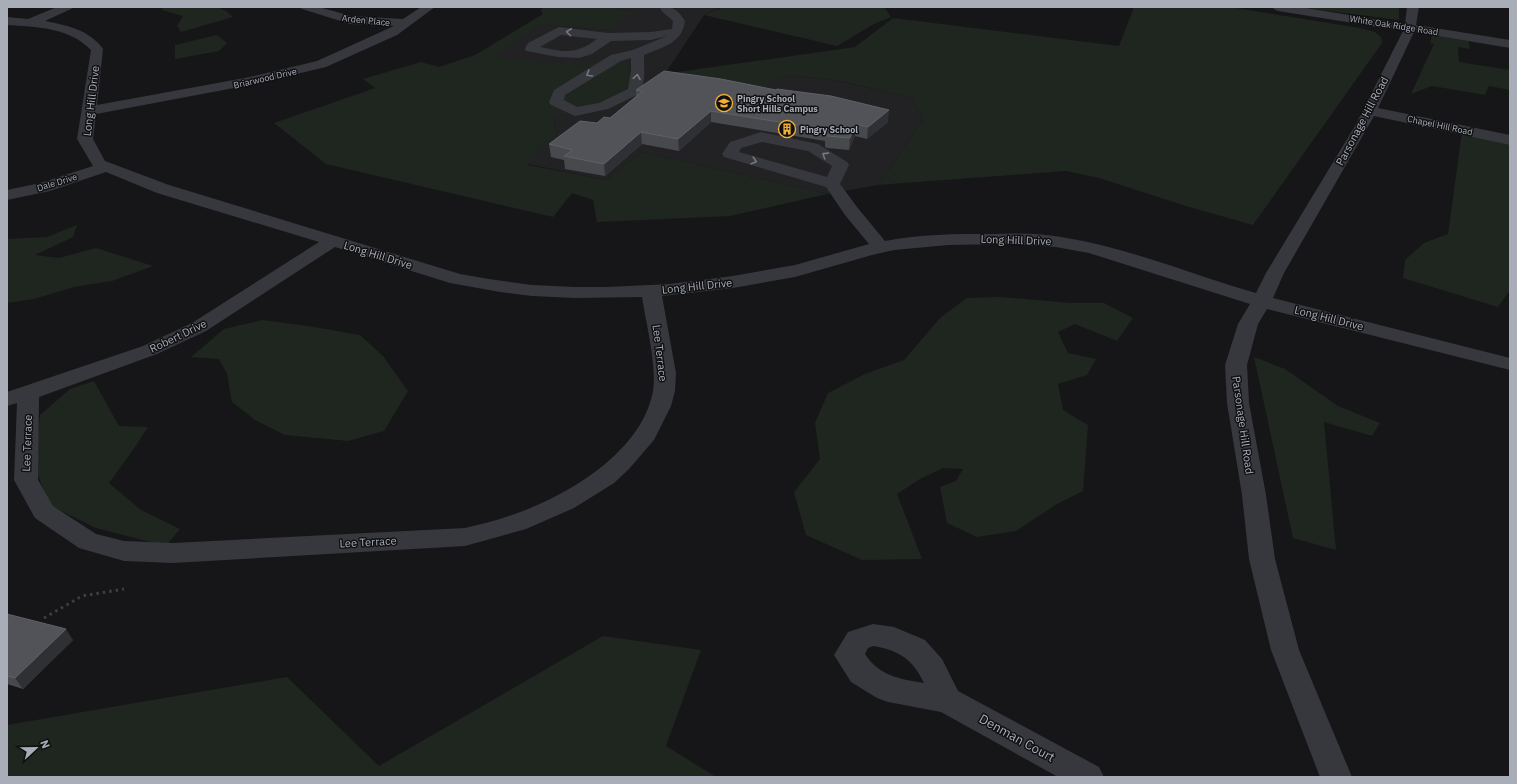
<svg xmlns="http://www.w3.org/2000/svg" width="1517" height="784" font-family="'IBM Plex Sans',sans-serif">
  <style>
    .built { fill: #222225 }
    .green { fill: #1e261f }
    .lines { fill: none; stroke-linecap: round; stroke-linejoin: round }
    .path { stroke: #3d3f44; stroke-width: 3; stroke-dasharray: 2.5 4; stroke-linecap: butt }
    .minor { fill: #37383d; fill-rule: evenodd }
    .wall { fill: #47494d }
    .shaded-wall { fill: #2f3033 }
    .building { fill: #525359; stroke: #5f6168 }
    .oneway { stroke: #757881 }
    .labels { text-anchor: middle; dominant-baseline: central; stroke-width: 3; stroke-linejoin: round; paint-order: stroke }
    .far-street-label { font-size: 9px; fill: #a8adb8; stroke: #111113 }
    .far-poi-label { font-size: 9px; font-weight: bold; fill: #a8adb8; stroke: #111113; text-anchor: start }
    .street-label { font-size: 11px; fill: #a8adb8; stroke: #111113 }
    .near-street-label { font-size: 13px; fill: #a8adb8; stroke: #111113 }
  </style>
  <rect width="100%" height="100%" fill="#161618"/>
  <!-- built -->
  <path class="built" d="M 607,7 L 721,7 L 704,15 L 665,74 L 759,88 L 790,75 L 834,80 L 912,98 L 923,120 L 878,185 L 828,194 L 642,152 L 606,180 L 528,164 L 557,135 L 553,113 L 491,57 L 542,25 L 610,30 L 634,12 Z"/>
  <!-- green -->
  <path class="green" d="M 162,7 L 217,7 L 226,11 L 233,17 L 181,32 L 177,26 L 183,16 L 162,10 Z
    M 543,7 L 607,7 L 635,12 L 610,30 L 542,25 L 492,57 L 584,66 L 596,60 L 625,60 L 631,74 L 627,88 C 607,99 577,117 553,115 L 557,135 L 528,165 L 606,180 L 642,152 L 828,194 L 730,216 L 597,222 L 593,200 L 572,193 L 553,217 L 326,164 L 274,123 L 375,88 L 363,79 L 421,62 L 439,67 L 475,55 L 543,14 L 541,11 Z
    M 719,7 L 884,7 L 891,17 L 874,24 L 837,46 L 704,15 L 721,8 Z
    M 1134,7 L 1230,7 L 1360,28 L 1375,32 L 1381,37 L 1382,43 L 1253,225 L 1186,206 L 1099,178 L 1066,171 L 878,185 L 923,120 L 912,98 L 835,80 L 790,75 L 759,89 L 664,74 L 855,47 L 893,18 L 1119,46 Z
    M 1299,7 L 1399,7 L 1399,20 L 1398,20 Z
    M 217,35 L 227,43 L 219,51 L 175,59 L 175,45 Z
    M 1432,35 L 1468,41 L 1470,49 L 1458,47 L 1459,62 L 1510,70 L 1510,90 L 1489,86 L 1485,95 L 1432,86 L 1411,94 L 1434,44 L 1430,43 Z
    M 1462,132 L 1510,143 L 1510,290 L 1498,307 L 1403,278 L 1405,260 L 1424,243 L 1448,234 Z
    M 77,225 L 73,237 L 35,255 L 59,258 L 96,248 L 153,266 L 112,281 L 74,287 L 34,299 L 7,303 L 7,239 L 47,237 Z
    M 1000,297 L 1071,303 L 1104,303 L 1133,318 L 1117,341 L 1075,324 L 1058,332 L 1068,353 L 1096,359 L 1087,375 L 1058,384 L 1063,410 L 1088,425 L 1083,491 L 1057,504 L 1016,531 L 977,537 L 947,523 L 940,487 L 956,481 L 963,469 L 943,468 L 920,479 L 897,494 L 922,559 L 862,560 L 806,535 L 794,492 L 820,459 L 815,423 L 828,393 L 865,374 L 904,360 L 941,317 L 967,298 Z
    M 262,320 L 308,326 L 360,335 L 383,356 L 408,391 L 384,431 L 348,441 L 285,435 L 255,420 L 232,402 L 227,374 L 219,359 L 191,357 L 224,329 Z
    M 1254,357 L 1285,369 L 1338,406 L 1380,423 L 1372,436 L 1324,422 L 1336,550 L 1293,538 Z
    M 94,381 L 119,426 L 148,427 L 133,450 L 109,483 L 141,510 L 180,529 L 166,546 L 96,528 L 49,505 L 35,467 L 40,415 L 70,389 Z
    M 603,636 L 701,650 L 666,746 L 716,777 L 7,777 L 7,725 L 287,677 L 379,766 Z"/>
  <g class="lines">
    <!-- path -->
    <path class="path" d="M 44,618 L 82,596 L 124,589"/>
    <!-- minor -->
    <path class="minor" d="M 57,7 L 73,7 L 71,9 L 45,21 C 66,25 90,30 103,49 L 97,105 L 250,77 L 317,61 L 394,26 L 350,24 L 302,9 L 300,7 L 319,7 L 351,16 L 403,19 L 421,7 L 435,7 L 397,35 L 326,67 L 250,85 L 96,114 L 93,139 L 105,161 L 169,185 L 460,274 L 489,279 L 532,285 L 575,287 L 607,287 L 670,284 L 733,276 L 795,265 L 869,244 L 845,215 L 826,187 L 724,157 L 722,154 L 730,142 L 761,132 L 818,144 L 847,162 L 849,165 L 840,184 L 857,207 L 885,241 C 920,234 956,234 991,234 C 1016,233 1042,233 1067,238 C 1132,249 1193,275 1256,293 L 1266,273 L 1355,126 L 1403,31 L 1278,11 L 1274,9 L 1272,7 L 1300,7 L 1405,24 L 1407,7 L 1419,7 L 1416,25 L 1510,40 L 1510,48 L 1414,32 L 1378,108 L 1510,135 L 1510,145 L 1374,116 L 1284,273 L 1273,298 L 1510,358 L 1510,370 L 1267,309 L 1258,324 L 1247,365 L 1249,403 L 1266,495 L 1275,559 L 1299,650 L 1352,777 L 1320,777 L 1271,650 L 1249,559 L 1242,495 L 1227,403 L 1225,365 L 1238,324 L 1250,304 L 1089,253 L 1056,247 L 1009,244 L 948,245 L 894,250 L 872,255 L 795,277 L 733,288 L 662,296 L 676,373 L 675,391 L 671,406 L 654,440 L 629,469 L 614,483 L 574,508 L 526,529 L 465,546 L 173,563 L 124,561 L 79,548 L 35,518 L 14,480 L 17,403 L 7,406 L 7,392 L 143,346 L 192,323 L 319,242 L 157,193 L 106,172 L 50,191 L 7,200 L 7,190 L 40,183 L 93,166 L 77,139 L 91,50 C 69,27 36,27 7,25 L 7,17 L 28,19 ZM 762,142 L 808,151 L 832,166 L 827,177 L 739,152 L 741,148 ZM 335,247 L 450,283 L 500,292 L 532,296 L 575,298 L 642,297 C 646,323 657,366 653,391 C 642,453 564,498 509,516 C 495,521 480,524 465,528 L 173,543 L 124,541 L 96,534 L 53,506 L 38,480 L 39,397 L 157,354 L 206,331 Z
      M 660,7 C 674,7 677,9 685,21 C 682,44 662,47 644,55 C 644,67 646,84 639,94 L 608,109 L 575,116 L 551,105 L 549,102 L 554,90 L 611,55 L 633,50 L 667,36 L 651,40 L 611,41 L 592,54 L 579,58 L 558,57 L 526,51 L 525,48 L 528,43 L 559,27 L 608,33 L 651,32 L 672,29 L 673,21 C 669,16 660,12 660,7 ZM 561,35 L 597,39 C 576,55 564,52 540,47 ZM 631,58 L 631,71 L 628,89 L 599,103 L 577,107 L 564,100 L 565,95 L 621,61 Z
      M 873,624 L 894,627 L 925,640 L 942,659 L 958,691 L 1099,767 L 1104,777 L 1058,777 L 941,712 L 888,702 L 877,698 L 851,682 L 834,655 L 848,632 ZM 873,646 C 898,650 913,659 924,683 C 900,679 879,676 865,654 L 868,648 Z"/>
  </g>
  <!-- wall -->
  <path class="wall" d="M 636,90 L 888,122 L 867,139 L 855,136 L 849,150 L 827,148 L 825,147 L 825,141 L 711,122 L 679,151 L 642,144 L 605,176 L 565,169 L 564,160 L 551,157 L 549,144 L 597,123 L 610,118 L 636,96 Z
    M 7,614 L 73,640 L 23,689 L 7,684 Z"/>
  <!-- shaded-wall -->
  <path class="shaded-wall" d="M 889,110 L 888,122 L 867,139 L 868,127 Z
    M 711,111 L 711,122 L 679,151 L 678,139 Z
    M 856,124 L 855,136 L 849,150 L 850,138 Z
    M 641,132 L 642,144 L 605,176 L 604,164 Z
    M 66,629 L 73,640 L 23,689 L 15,678 Z"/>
  <!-- building -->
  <path class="building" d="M 664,71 L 721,79 L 776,90 L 777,89 L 831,96 L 889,110 L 868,127 L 856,124 L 850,138 L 827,136 L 826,135 L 829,130 L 711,111 L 678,139 L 641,132 L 604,164 L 564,156 L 573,150 L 549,144 L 580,121 L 597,123 L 604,117 L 610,118 L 643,91 L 636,90 Z
    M 7,614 L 66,629 L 15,678 L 7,676 Z"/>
  <!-- one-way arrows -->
  <defs><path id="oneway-chevron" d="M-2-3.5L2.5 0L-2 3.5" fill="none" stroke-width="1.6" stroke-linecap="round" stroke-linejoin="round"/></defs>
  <g class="oneway">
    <use href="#oneway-chevron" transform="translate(569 32) rotate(-173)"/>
    <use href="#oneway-chevron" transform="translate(589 74) rotate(149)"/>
    <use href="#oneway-chevron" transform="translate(637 77) rotate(-81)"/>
    <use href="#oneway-chevron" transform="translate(825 155) rotate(-147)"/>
    <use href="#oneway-chevron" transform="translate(754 161) rotate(16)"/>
  </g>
  <!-- icons -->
  <defs>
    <g id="school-ring" transform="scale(0.9)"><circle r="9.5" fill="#111113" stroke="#f2b134" stroke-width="1.5"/><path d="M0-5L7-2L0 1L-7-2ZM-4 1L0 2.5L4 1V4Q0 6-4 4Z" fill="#f2b134"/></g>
    <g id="building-ring" transform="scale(0.9)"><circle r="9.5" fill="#111113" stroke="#f2b134" stroke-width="1.5"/><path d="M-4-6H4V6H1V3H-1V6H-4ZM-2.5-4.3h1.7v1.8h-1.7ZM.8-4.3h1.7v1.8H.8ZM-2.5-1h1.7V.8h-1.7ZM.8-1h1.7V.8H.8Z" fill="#f2b134"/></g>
  </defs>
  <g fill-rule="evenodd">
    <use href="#school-ring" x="724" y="103"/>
    <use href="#building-ring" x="787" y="129"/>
  </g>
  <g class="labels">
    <!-- far-street labels -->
    <g class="far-street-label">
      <text transform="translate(366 20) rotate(6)">Arden Place</text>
      <text transform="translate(1394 25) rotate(9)">White Oak Ridge Road</text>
      <text transform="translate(265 78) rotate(-13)">Briarwood Drive</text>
      <text transform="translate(1440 125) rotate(12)">Chapel Hill Road</text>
      <text transform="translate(57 182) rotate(-17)">Dale Drive</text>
    </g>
    <!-- far-poi labels -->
    <g class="far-poi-label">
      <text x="737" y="98">Pingry School<tspan x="737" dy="10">Short Hills Campus</tspan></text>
      <text x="800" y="129">Pingry School</text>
    </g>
    <!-- street labels -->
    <g class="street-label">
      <text transform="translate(91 101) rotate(-83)">Long Hill Drive</text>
      <text transform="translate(1362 121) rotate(-62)">Parsonage Hill Road</text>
      <text transform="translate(1016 240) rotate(2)">Long Hill Drive</text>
      <text transform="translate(378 255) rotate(17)">Long Hill Drive</text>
      <text transform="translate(697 286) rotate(-6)">Long Hill Drive</text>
      <text transform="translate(1329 318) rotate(14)">Long Hill Drive</text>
      <text transform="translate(178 336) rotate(-26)">Robert Drive</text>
      <text transform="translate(660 353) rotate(83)">Lee Terrace</text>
      <text transform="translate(1243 425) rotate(82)">Parsonage Hill Road</text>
      <text transform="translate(27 443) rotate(-88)">Lee Terrace</text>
      <text transform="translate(368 542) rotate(-3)">Lee Terrace</text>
    </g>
    <!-- near-street labels -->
    <g class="near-street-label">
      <text transform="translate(1017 738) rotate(29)">Denman Court</text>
    </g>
  </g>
  <!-- border -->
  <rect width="1517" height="784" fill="none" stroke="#a8adb8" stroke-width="16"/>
  <!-- north arrow -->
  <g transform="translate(36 748) rotate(68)" stroke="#111113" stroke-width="3" paint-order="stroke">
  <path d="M0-3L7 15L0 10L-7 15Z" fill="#a8adb8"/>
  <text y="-6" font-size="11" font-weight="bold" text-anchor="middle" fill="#a8adb8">N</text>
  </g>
</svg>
